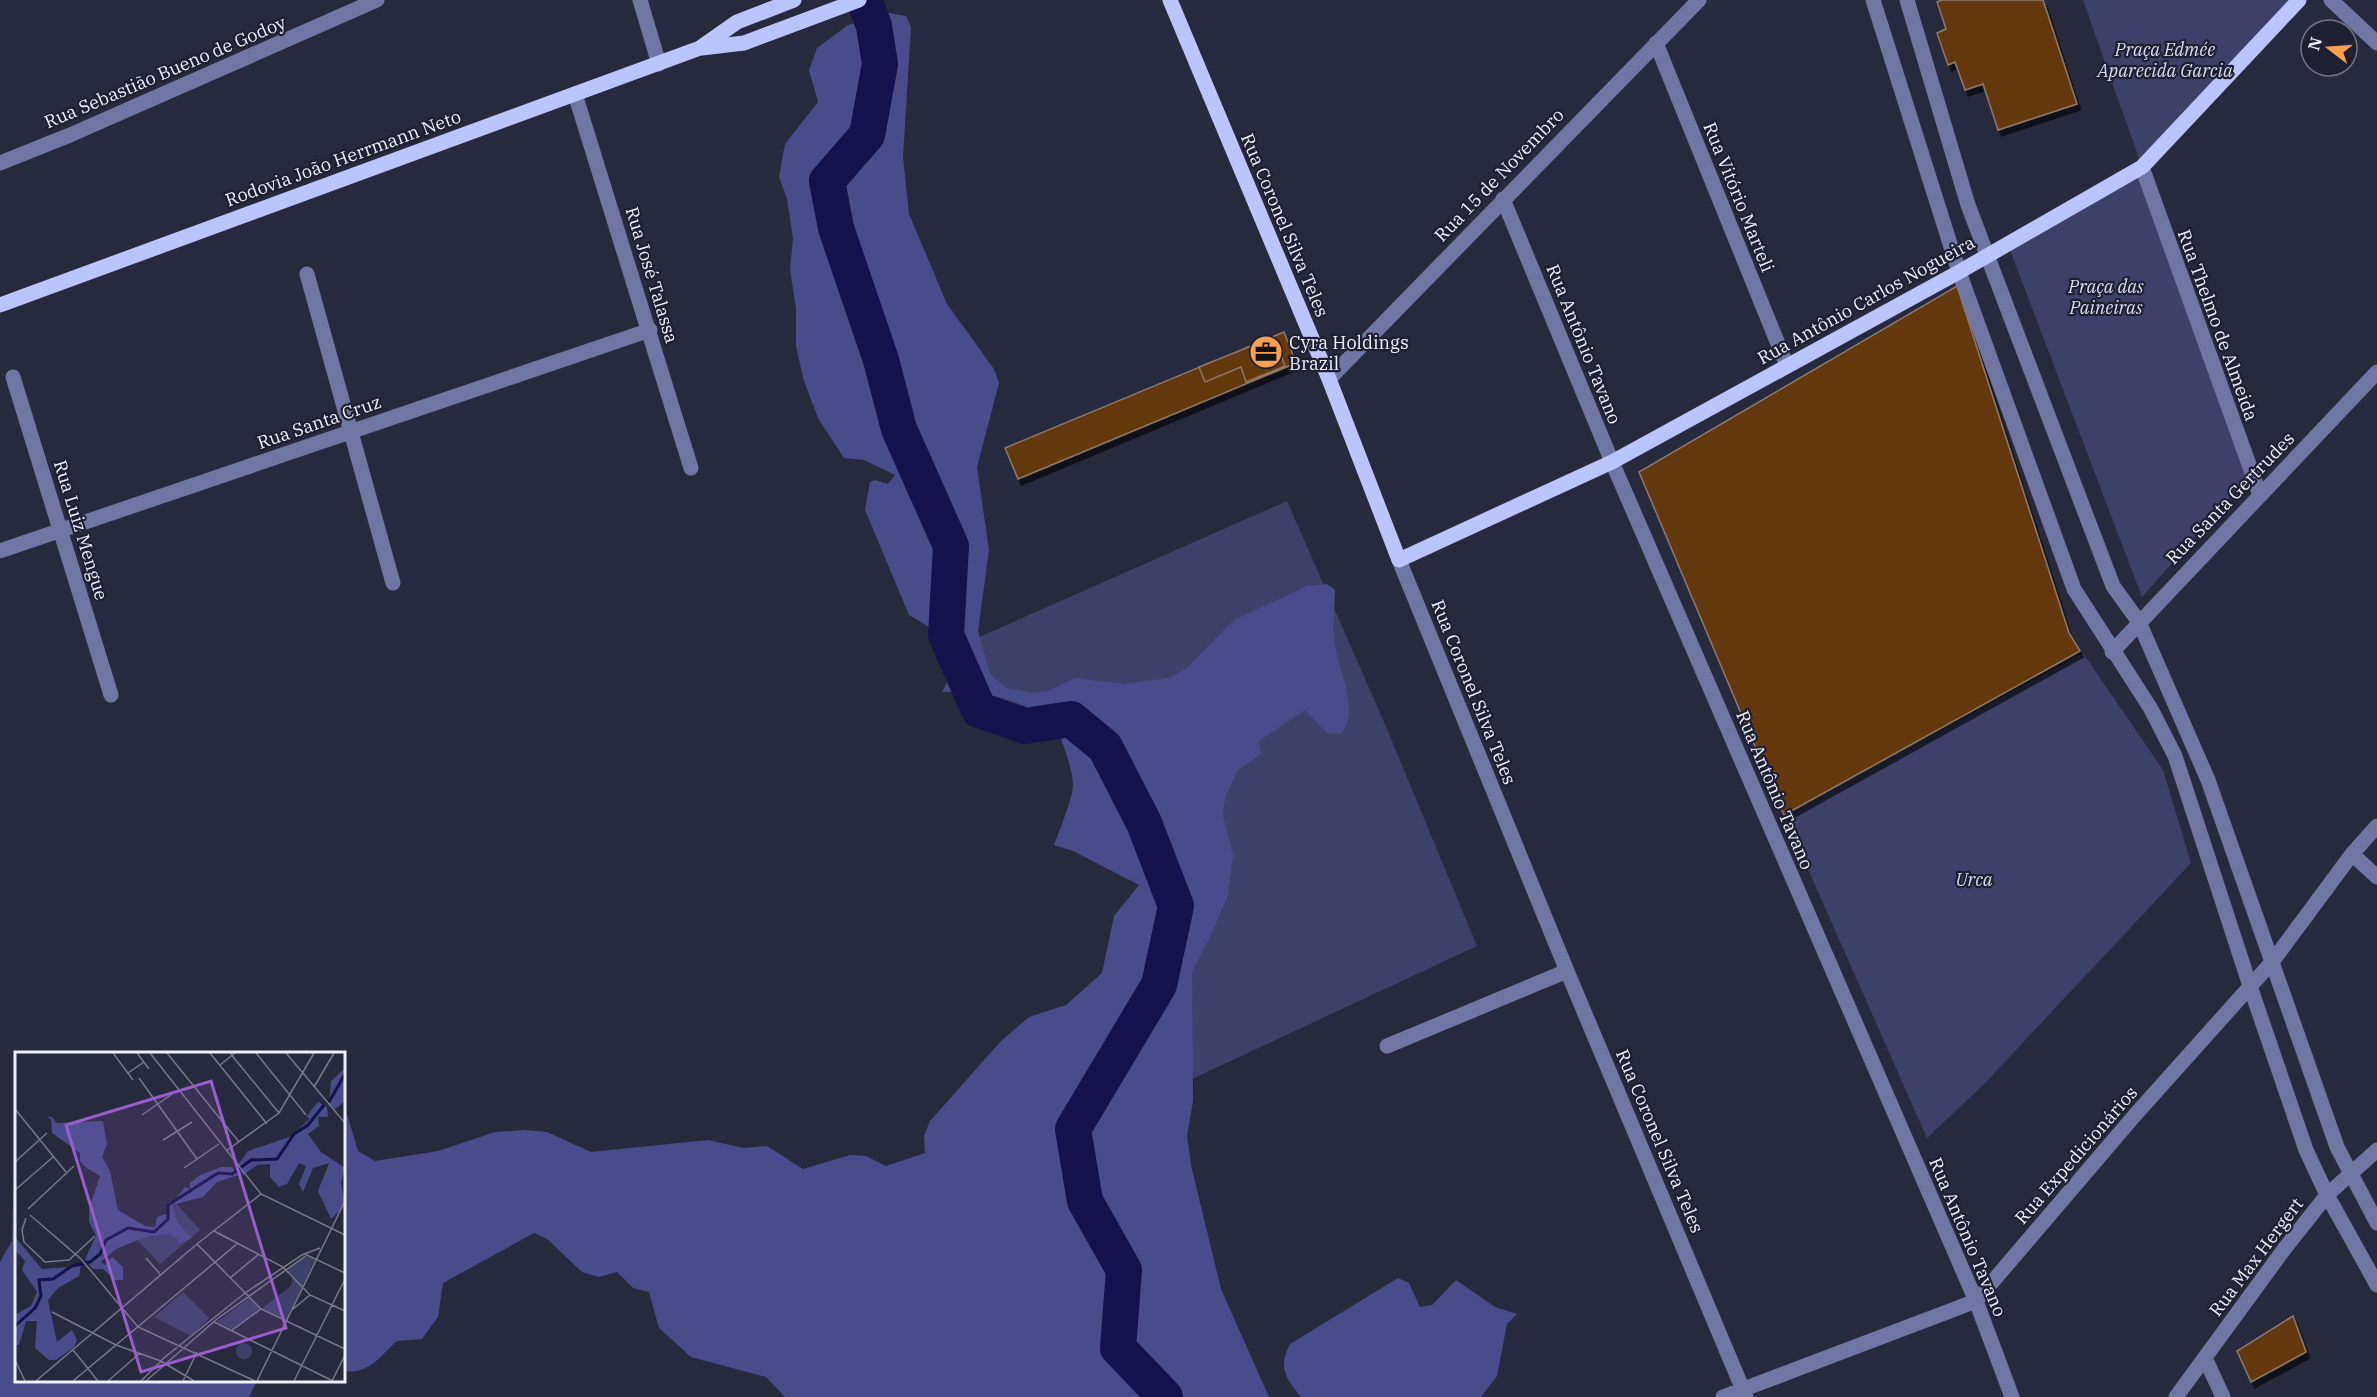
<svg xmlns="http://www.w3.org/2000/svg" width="2377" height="1397" font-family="'IBM Plex Serif',serif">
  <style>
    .green { fill: #3d4168 }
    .forest { fill: #484c8a }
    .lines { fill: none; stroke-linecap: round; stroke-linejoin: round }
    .river { stroke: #15114a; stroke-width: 36 }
    .building { fill: #633810; stroke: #8d796a; stroke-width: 1.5; filter: url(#shadow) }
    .minor { stroke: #7076a4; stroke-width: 15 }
    .major { stroke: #bcc4fe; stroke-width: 15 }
    .labels { text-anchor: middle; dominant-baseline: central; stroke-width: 4.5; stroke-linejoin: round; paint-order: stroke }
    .park-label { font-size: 18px; font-style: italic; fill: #d8dbee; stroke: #1e2032 }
    .street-label { font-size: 18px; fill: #eef0fd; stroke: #1e2032 }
    .poi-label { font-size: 18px; fill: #eef0fd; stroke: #1e2032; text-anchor: start }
    .inset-river { fill: none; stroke: #15114a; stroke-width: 3 }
    .inset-road { fill: none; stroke: #777989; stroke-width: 1.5 }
    .view { fill: #985dce; fill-opacity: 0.15; stroke: #985dce; stroke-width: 3 }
    .inset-edge { fill: none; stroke: #eef0fd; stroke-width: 3 }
  </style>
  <defs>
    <filter id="shadow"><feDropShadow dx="3.5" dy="6" stdDeviation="0" flood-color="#0009"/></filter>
  </defs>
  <rect width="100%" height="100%" fill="#272a3c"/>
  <!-- green -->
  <path class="green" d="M 2083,0 L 2299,0 L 2142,167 Z
    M 2139,176 L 2251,474 L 2142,597 L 2010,250 Z
    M 1287,501 L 1384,722 L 1477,946 L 1087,1128 L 1185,909 L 1076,708 L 1028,713 L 987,705 L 968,642 Z
    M 2083,653 L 2163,770 L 2191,863 L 1985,1083 L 1927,1138 L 1784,815 Z"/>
  <!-- forest -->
  <path class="forest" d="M 889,13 L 906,16 L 911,27 L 903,157 L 909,214 L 947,304 L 994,369 L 999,383 L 977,467 L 989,550 L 978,631 L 990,674 L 1007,688 L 1033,693 L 1048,691 L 1075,678 L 1124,684 L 1169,678 L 1186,669 L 1234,620 L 1307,586 L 1327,584 L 1335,590 C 1335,607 1332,628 1335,645 C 1339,672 1360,712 1341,734 L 1327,733 L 1305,710 L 1259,741 L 1261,754 L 1238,770 L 1225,798 L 1223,816 L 1233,855 L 1228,895 L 1211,935 L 1192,972 L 1193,1101 L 1187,1135 L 1191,1165 L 1221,1289 L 1269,1397 L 785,1397 L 766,1377 L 691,1357 L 659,1328 L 649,1292 L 633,1288 L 617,1272 L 599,1277 L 582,1272 L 547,1239 L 534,1233 L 443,1283 L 438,1317 L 422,1339 L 397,1341 C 379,1357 370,1374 344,1371 L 344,1113 L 347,1114 L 358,1151 L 375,1161 L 438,1151 L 495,1132 L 525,1130 L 547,1132 L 591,1152 L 708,1140 L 743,1148 L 767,1146 L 803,1169 L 850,1155 L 866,1156 L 886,1166 L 925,1153 L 924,1136 L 930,1121 L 1001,1041 L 1029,1017 L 1066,1005 L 1102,973 L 1114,916 L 1139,885 L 1073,851 L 1054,845 C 1059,832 1074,795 1073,783 C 1072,768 1060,728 1048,719 C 1019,697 977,690 942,692 L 956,666 L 958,650 L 951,640 L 909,615 L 865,510 L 870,482 L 875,480 L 888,484 L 895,475 L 864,460 L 844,458 L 818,418 L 804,381 L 796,347 L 796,309 L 790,269 L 793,239 L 787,199 L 779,177 L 785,144 L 818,102 L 809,70 L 817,48 L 848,25 Z
    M 16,1163 L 16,1380 L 257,1381 L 249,1397 L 0,1397 L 0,1262 L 12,1241 L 14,1167 Z
    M 1398,1278 L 1409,1283 L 1420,1307 L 1432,1305 L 1456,1280 L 1495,1307 L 1517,1314 L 1507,1324 L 1497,1376 L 1481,1397 L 1301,1397 C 1285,1377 1278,1368 1290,1344 Z"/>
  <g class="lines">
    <!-- river -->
    <path class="river" d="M 864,0 L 874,26 L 880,64 L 867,135 L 827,181 L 836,228 L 881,360 L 899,429 L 951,546 L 946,635 L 979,710 L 1025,726 L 1071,719 L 1105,747 L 1144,823 L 1176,906 L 1159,985 L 1073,1129 L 1085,1201 L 1124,1270 L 1118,1348 L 1165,1397"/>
  </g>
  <!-- building -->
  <path class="building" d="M 1942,0 L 2043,0 L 2077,104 L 1998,130 L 1983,84 L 1965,90 L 1955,62 L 1948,65 L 1937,33 L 1946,29 L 1937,2 Z
    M 1957,286 L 2069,633 L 2080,651 L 1784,815 L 1639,472 Z
    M 1284,332 L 1296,363 L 1018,479 L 1005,448 Z
    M 1274,337 L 1285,366 L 1246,382 L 1241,367 L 1205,382 L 1199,367 Z
    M 2293,1316 L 2306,1352 L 2251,1382 L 2237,1351 Z"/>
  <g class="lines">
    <!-- minor -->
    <path class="minor" d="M 640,0 L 659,64
      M 1873,0 L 1959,272 L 2074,589 L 2151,709 L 2175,756 L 2250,986 L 2306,1150 L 2327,1195 L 2377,1285
      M 1907,0 L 1968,205 L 2113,586 L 2139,622 L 2208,780 L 2337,1147 L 2377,1223
      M 2331,0 L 2377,43
      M 1656,43 L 1787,366
      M 575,94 L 691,468
      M 0,163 L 70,135 L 377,0
      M 2142,167 L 2260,495
      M 1503,199 L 1612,462 L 1976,1301 L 2012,1397
      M 307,274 L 393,583
      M 13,377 L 111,695
      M 1329,379 L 1699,0
      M 0,551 L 650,330
      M 1399,560 L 1567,971 L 1746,1397
      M 2112,652 L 2377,372
      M 2352,854 L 2377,877
      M 1387,1046 L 1567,971
      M 2205,1358 L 2223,1397
      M 1723,1397 L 1976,1301 L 2135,1115 L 2272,962 L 2352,854 L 2377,826
      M 2176,1397 L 2285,1248 L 2327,1195 L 2377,1150"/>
    <!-- major -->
    <path class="major" d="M 1170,0 L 1329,379 L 1399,560 L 1612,462 L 1959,272 L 2142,167 L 2299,0
      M 702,48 L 744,43 L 859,0
      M 0,305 L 700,48 L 737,22 L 794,0"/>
  </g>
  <!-- icons -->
  <defs>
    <g id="office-disc" transform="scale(1.725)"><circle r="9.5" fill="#fb9e50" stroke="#1e2032"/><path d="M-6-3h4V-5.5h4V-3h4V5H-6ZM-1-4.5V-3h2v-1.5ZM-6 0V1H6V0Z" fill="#111"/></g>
  </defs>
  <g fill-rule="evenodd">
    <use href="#office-disc" x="1266" y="352"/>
  </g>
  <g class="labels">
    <!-- park labels -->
    <g class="park-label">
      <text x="2165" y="49">Praça Edmée<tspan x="2165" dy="21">Aparecida Garcia</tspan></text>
      <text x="2106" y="286">Praça das<tspan x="2106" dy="21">Paineiras</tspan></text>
      <text x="1974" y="879">Urca</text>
    </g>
    <!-- street labels -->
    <g class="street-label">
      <text transform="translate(165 72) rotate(-23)">Rua Sebastião Bueno de Godoy</text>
      <text transform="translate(343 158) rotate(-20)">Rodovia João Herrmann Neto</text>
      <text transform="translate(1499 175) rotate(-46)">Rua 15 de Novembro</text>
      <text transform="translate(1739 197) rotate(68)">Rua Vitório Marteli</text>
      <text transform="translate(1285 225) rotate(67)">Rua Coronel Silva Teles</text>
      <text transform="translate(652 275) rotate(73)">Rua José Talassa</text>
      <text transform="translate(1866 300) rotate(-29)">Rua Antônio Carlos Nogueira</text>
      <text transform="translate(2218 325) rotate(70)">Rua Thelmo de Almeida</text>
      <text transform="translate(1584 344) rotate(68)">Rua Antônio Tavano</text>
      <text transform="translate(319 422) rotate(-19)">Rua Santa Cruz</text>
      <text transform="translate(2230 498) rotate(-46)">Rua Santa Gertrudes</text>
      <text transform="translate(81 530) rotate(73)">Rua Luiz Mengue</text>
      <text transform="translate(1474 692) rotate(68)">Rua Coronel Silva Teles</text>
      <text transform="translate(1775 790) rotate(67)">Rua Antônio Tavano</text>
      <text transform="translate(1660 1141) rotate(67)">Rua Coronel Silva Teles</text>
      <text transform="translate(2076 1155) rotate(-49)">Rua Expedicionários</text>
      <text transform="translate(1968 1237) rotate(67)">Rua Antônio Tavano</text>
      <text transform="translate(2256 1257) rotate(-53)">Rua Max Hergert</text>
    </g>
    <!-- poi labels -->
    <g class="poi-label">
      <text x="1289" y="342">Cyra Holdings<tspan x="1289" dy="21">Brazil</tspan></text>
    </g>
  </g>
  <!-- overview -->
  <g transform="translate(15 1052)">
    <rect width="330" height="330" fill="#272a3c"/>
    <path d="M 160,150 L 185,178 L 145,212 L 113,178 L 139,181 L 156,163 L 154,154 ZM 292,204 L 300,207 L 271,269 L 246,257 L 276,234 L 278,225 L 271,217 ZM 168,240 L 194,266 L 176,284 L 139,265 ZM 234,246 L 245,257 L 218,278 L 202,270 ZM221 299a8 8 0 1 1 16 0a8 8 0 1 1-16 0Z" fill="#3d4168"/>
    <path d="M 330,16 L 330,49 L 320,57 L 314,53 L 316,29 ZM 303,50 L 312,55 L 313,65 L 303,65 L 304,74 L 293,82 L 306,100 L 330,116 L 326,130 L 330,153 L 316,167 L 303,139 L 314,111 L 298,116 L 288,140 L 284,132 L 291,114 L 284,111 L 272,132 L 264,135 L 255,125 L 255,112 L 242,113 L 228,123 L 222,114 L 233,99 L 277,84 L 295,66 L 291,65 ZM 32,65 L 37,65 L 42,71 L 88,69 L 92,92 L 87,105 L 95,119 L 103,158 L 130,174 L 140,175 L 142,165 L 154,161 L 154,149 L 159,149 L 170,135 L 175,137 L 175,131 L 185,123 L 206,115 L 217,115 L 223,123 L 202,130 L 188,145 L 157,153 L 163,172 L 177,186 L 163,192 L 163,187 L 155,182 L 133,184 L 101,197 L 86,210 L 90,213 L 97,205 L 108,215 L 108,228 L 100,228 L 88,217 L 78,217 L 70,207 L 81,184 L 74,170 L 74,157 L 85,124 L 70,115 L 65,109 L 65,101 L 37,81 L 36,67 ZM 0,185 L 27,217 L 66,214 L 64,224 L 43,236 L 33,248 L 42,290 L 57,278 L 62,288 L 59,295 L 41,308 L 34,308 L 20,296 L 22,269 L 11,269 L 4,293 L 0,293 L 0,263 L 16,254 L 22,240 L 7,218 L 10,209 L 0,198 Z" fill="#484c8a"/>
    <path class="inset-river" d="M 314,50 L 330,22M 0,274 L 20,256 L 26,244 L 24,228 L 38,227 L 57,214 L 75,210 L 85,202 L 91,188 L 113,176 L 139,180 L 153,167 L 153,153 L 203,121 L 217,122 L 236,108 L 262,107 L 279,82 L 293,73 L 309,53"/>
    <path class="inset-road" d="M 98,1 L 118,28M 122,1 L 134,17M 135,1 L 246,142 L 330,183M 152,1 L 224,90M 195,1 L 252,72M 215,1 L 264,61M 241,1 L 291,63M 271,1 L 330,71M 205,13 L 220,1M 113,21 L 129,10M 124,26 L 182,107M 299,35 L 319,1M 0,57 L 51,120M 127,63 L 157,42M 148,88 L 177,70M 211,99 L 264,61 L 299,1M 0,110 L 32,81M 169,116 L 204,92M 0,138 L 38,105M 246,142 L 182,192 L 246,257 L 330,297M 13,157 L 59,114M 15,163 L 66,207 L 123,275 L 240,329M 11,166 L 7,178 L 9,190 L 30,210 L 54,208 L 80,184M 199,179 L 268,215 L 295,243 L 330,259M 131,206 L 145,222M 215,226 L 244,202M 278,257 L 295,243M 37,260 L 101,293 L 146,309 L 179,329M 199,270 L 318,329M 216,279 L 246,257M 58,298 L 83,329M 0,308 L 10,329M 21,329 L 182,192M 58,329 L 223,191M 93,329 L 125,301M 126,329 L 150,305 L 230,241 L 287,203 L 305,196M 131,329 L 202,267 L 292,203 L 330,221M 168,329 L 182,300M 242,329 L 330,149M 279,329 L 330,227M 317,329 L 330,303"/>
    <path class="view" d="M 196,29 L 271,276 L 126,320 L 51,73 Z"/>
    <rect width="330" height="330" class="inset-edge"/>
  </g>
  <!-- north arrow -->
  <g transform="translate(2329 48) rotate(287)"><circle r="28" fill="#1e2032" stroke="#717383" stroke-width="1.5"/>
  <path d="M0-4.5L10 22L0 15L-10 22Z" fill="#fb9e50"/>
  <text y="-9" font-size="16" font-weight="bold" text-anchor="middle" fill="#eef0fd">N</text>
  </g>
</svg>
